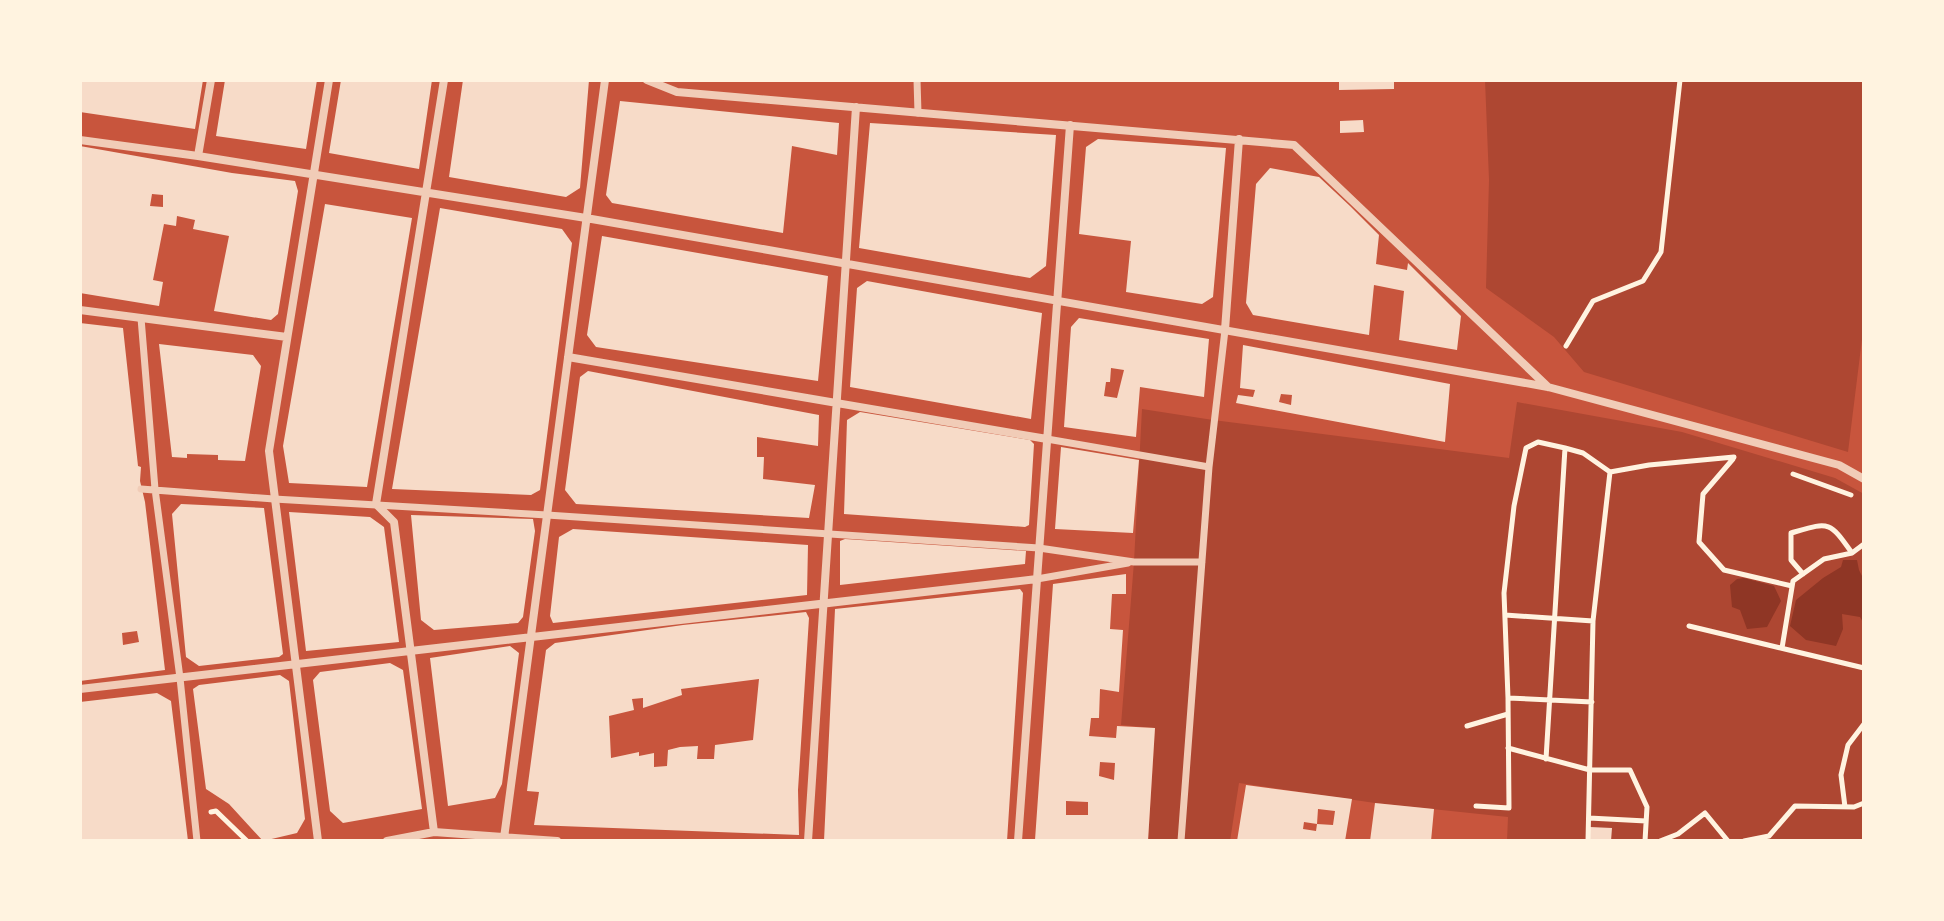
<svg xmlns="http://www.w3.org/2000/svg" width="1944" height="921" font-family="Roboto,sans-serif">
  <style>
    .green { fill: #ae4732 }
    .water { fill: #8f3625 }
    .building { fill: #f7dbc8; fill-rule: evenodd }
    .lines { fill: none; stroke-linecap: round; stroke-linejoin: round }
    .path { stroke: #fff3e0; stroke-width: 5 }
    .pedestrian { stroke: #f1ccb7; stroke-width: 7 }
    .minor { stroke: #f1ccb7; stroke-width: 8 }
  </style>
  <rect width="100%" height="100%" fill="#c8553d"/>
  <!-- green -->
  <path class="green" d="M 1485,80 L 1864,80 L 1864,323 L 1848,452 L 1584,372 L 1554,337 L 1486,288 L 1489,180 Z
    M 1517,402 L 1682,432 L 1835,478 L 1864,494 L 1864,841 L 1507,841 L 1508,817 L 1375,803 L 1239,783 L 1230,841 L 1148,841 L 1155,728 L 1121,725 L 1134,562 L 1142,409 L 1213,420 L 1509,458 Z"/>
  <!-- water -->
  <path class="water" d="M 1843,560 L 1857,560 L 1859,570 L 1864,580 L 1864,624 L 1860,617 L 1842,614 L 1843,629 L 1836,646 L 1806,640 L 1790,626 L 1796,600 L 1823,578 L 1841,567 Z
    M 1744,578 L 1774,586 L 1781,601 L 1767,627 L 1747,629 L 1740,610 L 1732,607 L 1730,585 L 1737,579 Z"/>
  <!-- building -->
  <path class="building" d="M 80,80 L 203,80 L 195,129 L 80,112 Z
    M 225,80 L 317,80 L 306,149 L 216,136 Z
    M 341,80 L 432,80 L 419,169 L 329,153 Z
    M 463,80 L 589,80 L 580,188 L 566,197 L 449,177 Z
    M 1339,80 L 1394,80 L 1394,89 L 1339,90 Z
    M 620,101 L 839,123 L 837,155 L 792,146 L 783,233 L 612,203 L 606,195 Z
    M 1363,120 L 1364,132 L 1340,133 L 1340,121 Z
    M 870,123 L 1056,135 L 1046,266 L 1030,278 L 859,248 Z
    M 1098,139 L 1226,148 L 1213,297 L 1202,304 L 1126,292 L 1131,241 L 1079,234 L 1086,147 Z
    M 80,146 L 232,173 L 295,181 L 298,191 L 278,314 L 271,320 L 214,311 L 229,236 L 193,229 L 195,220 L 177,216 L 176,226 L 164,224 L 153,280 L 163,282 L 159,306 L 80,293 ZM 152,194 L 163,195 L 163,207 L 150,206 Z
    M 1270,168 L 1319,177 L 1350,206 L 1379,235 L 1376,264 L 1407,270 L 1408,263 L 1461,316 L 1457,350 L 1399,340 L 1404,291 L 1374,285 L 1369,335 L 1253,315 L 1246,303 L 1256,184 Z
    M 325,204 L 412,218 L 367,487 L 289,483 L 283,446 Z
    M 440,208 L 562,229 L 572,243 L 540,490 L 531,495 L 392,489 Z
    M 602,236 L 828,276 L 818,381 L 596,347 L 587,335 Z
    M 867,281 L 1042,313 L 1031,419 L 850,387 L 857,288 Z
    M 1079,318 L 1209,339 L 1204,397 L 1140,387 L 1136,437 L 1064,427 L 1071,327 ZM 1111,368 L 1124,370 L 1117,398 L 1104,396 L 1106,382 L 1110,382 Z
    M 80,323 L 123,328 L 138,466 L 141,467 L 140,481 L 145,502 L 165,670 L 80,681 ZM 137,631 L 139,642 L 123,645 L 122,633 Z
    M 159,344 L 253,355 L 261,366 L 245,461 L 218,460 L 218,455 L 187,454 L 187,458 L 172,457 Z
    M 1243,345 L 1450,384 L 1445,442 L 1236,403 L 1238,395 L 1253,397 L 1255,390 L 1240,388 ZM 1281,394 L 1292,395 L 1291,405 L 1279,402 Z
    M 588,371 L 819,415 L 818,446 L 757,437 L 757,457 L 764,457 L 763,479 L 815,485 L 809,518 L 576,504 L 565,490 L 580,377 Z
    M 860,412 L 1030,440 L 1034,444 L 1029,525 L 1025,527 L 844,514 L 847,420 Z
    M 1061,447 L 1139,460 L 1133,533 L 1055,529 Z
    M 181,504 L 264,508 L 283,654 L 279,657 L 199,666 L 186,657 L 172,514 Z
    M 289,512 L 370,517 L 384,527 L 399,642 L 306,651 Z
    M 411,515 L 533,519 L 535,531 L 523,617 L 518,623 L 434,630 L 421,620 Z
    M 573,529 L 808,545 L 807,595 L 553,623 L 550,616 L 559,537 Z
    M 845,539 L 1026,551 L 1025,564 L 840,585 L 840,541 Z
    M 1126,574 L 1126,594 L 1112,594 L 1110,629 L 1123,630 L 1119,692 L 1100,689 L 1099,718 L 1091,718 L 1089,736 L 1116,738 L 1117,726 L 1155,728 L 1148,841 L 1035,840 L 1053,584 ZM 1100,762 L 1115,763 L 1114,780 L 1099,776 ZM 1066,801 L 1088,802 L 1088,815 L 1066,815 Z
    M 1020,589 L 1023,593 L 1007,841 L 824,841 L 835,609 Z
    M 806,612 L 809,618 L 798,790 L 799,835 L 534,825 L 539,792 L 527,791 L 546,650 L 555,643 L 683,625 ZM 759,679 L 753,740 L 715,745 L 714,759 L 697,759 L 698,746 L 680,747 L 668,750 L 667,766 L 654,767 L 654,753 L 639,756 L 639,752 L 611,758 L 609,716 L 634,710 L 632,699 L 643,698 L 643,708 L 682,695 L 681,689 Z
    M 510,646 L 519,653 L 502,784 L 495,798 L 448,806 L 430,658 Z
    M 390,663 L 403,670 L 422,809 L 343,823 L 330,811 L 313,680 L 320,672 Z
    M 280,675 L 289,681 L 305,819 L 297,833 L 263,841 L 229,804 L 206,789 L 193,689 L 199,685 Z
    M 157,693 L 171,701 L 188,841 L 80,841 L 80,702 Z
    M 1246,785 L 1352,799 L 1345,841 L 1237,841 ZM 1318,809 L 1335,811 L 1333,825 L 1317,824 L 1316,831 L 1303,829 L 1304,822 L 1317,824 Z
    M 1375,803 L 1434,809 L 1431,841 L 1370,841 Z
    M 1590,827 L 1612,828 L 1611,841 L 1590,841 Z"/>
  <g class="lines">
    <!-- path -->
    <path class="path" d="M 1566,346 L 1593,301 L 1643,281 L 1661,252 L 1680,80
      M 1733,459 L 1703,494 L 1699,542 L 1724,570 L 1792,586
      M 1793,474 L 1851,495
      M 1803,574 L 1791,560 L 1791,533 C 1829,522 1829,520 1852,553
      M 1505,615 L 1593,621
      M 1689,626 L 1864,668
      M 1782,648 L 1793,581 L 1824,559 L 1852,553 L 1864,544
      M 1508,698 L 1592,702
      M 1467,726 L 1508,714
      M 1508,748 L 1590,770 L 1630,770 L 1647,807 L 1645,841
      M 1546,759 L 1565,448
      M 1476,806 L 1509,808 L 1508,698 L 1504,593 L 1514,506 L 1526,448 L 1538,442 L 1565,448 L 1583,453 L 1610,472 L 1649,465 L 1734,457
      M 1845,807 L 1841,775 L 1848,745 L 1864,724
      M 211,812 L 216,811 L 247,841
      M 1589,818 L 1646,821
      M 1588,841 L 1593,621 L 1610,472
      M 1660,841 L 1678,834 L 1705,813 L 1728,841
      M 1744,841 L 1769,836 L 1795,806 L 1854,807 L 1864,803"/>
    <!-- pedestrian -->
    <path class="pedestrian" d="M 917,80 L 918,113
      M 141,318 L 155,489 L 180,678 L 197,841
      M 1047,439 L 1209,467
      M 141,489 L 274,499 L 547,515 L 1039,548 L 1134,562 L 1202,562
      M 1037,579 L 1128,563
      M 1181,841 L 1209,467 L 1225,330"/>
    <!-- minor -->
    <path class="minor" d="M 647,80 L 677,92 L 1294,145 L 1548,387
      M 80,140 L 198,156 L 586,218 L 1548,387 L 1839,465 L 1864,479
      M 198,156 L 211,80
      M 80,310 L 287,337
      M 1225,330 L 1239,139
      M 568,357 L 1047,439
      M 80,689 L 1037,579
      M 434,832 L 394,522 L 376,504 L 444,80
      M 504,838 L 605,80
      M 318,841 L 269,451 L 329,80
      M 387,841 L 434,832 L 557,841
      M 808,841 L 856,107
      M 1018,841 L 1070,125"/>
  </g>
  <!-- border -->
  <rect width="1944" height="921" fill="none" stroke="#fff3e0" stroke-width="164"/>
</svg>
